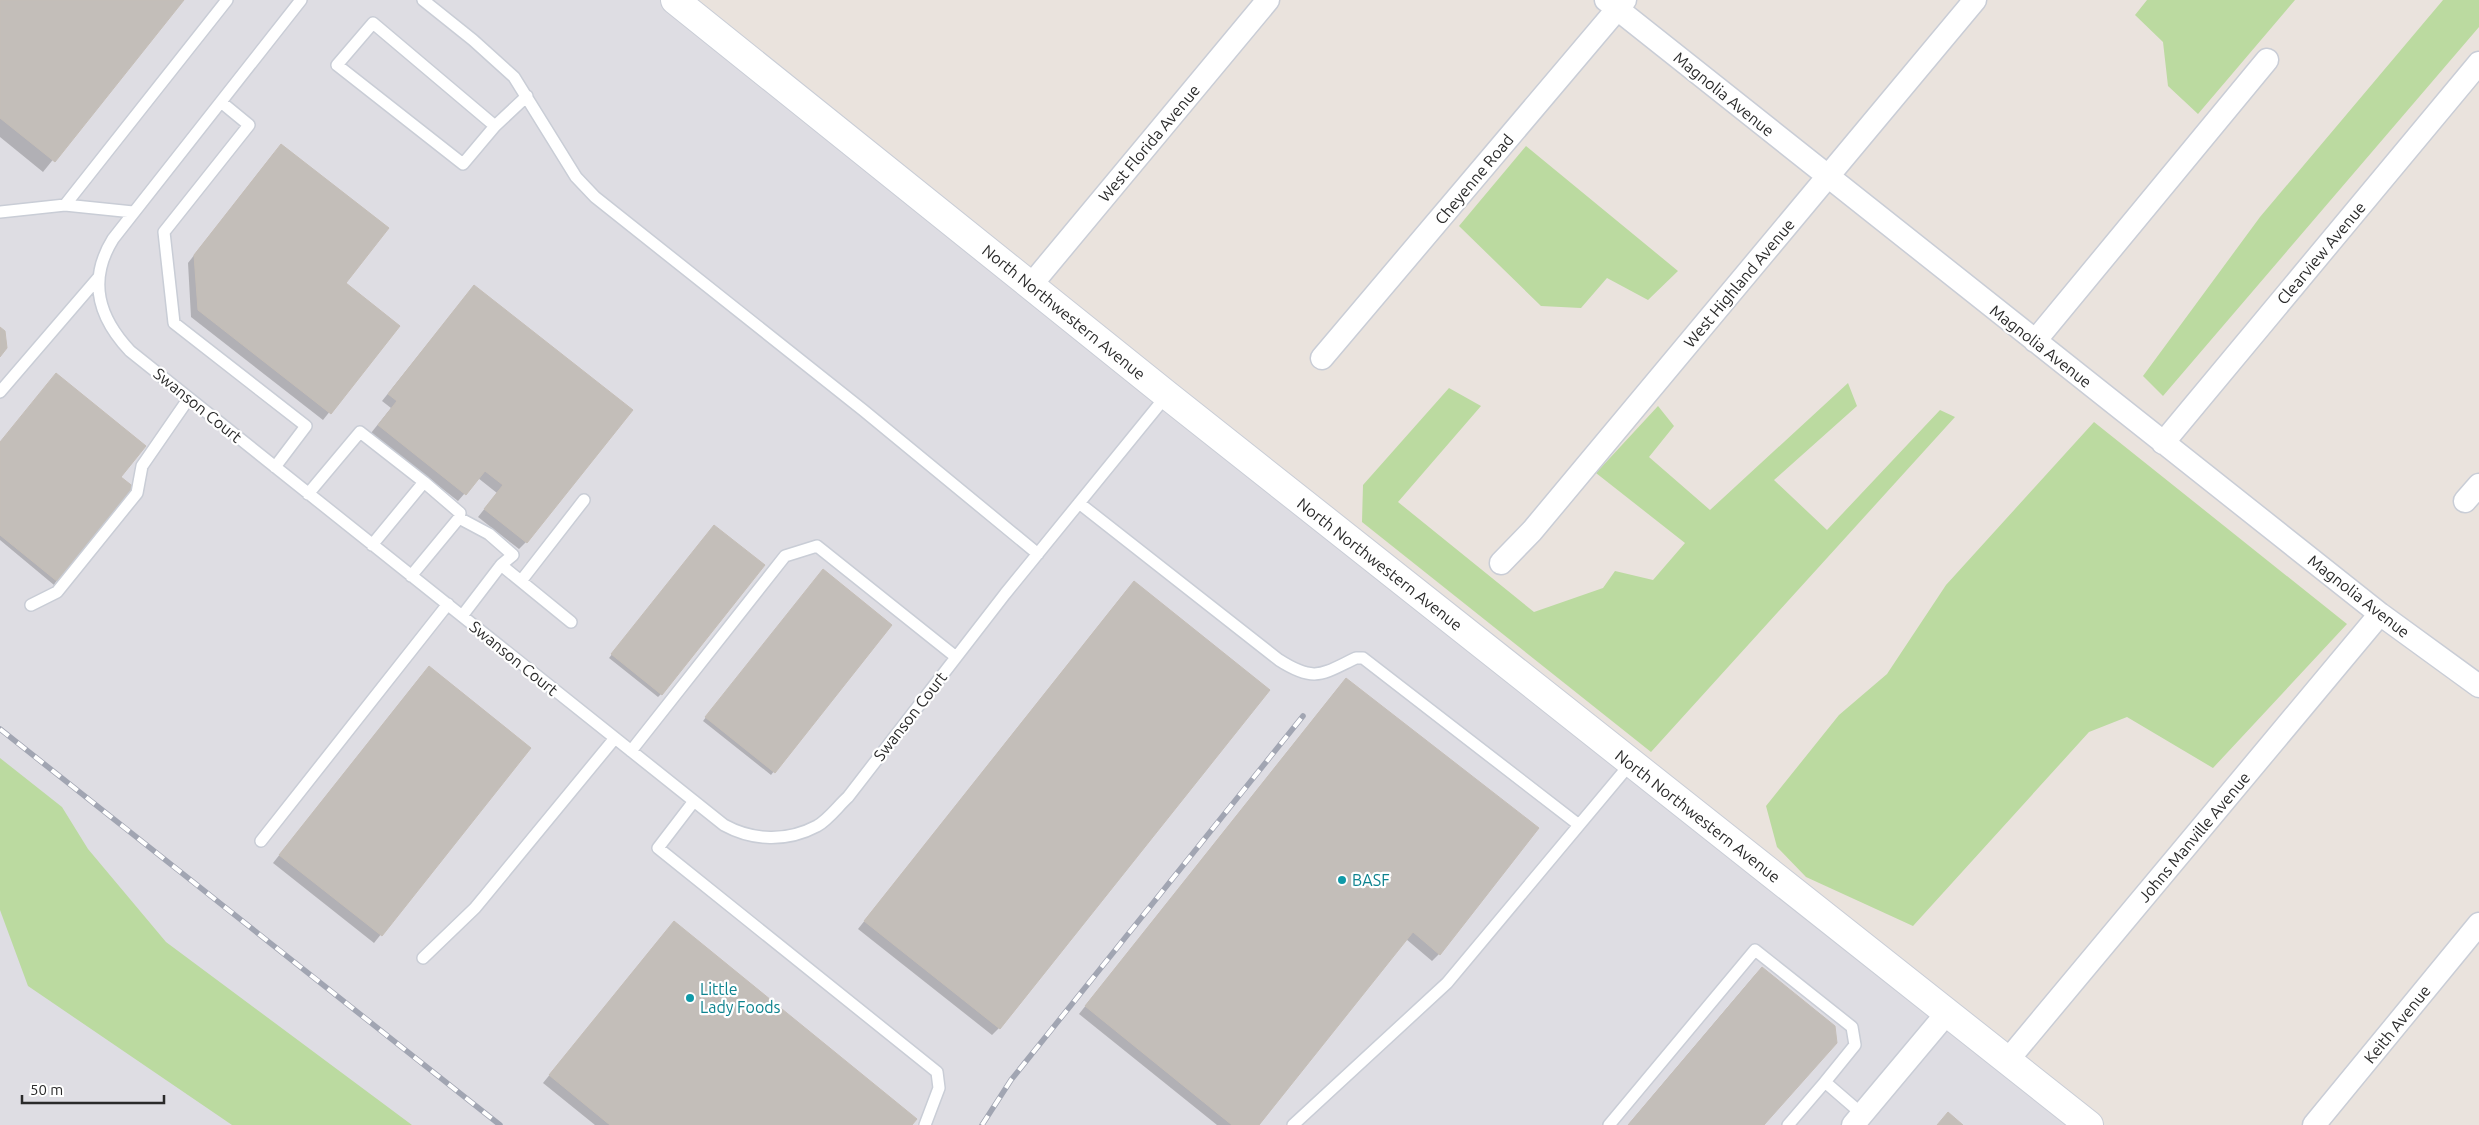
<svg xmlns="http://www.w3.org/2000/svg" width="2479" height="1125" font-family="Ubuntu,sans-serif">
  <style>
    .industrial { fill: #dedde3 }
    .green { fill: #bbdaa0 }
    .shadow { fill: #0003 }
    .building { fill: #c3beb9; stroke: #c5beb7 }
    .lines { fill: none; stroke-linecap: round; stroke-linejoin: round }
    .service-casing { stroke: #c9cdd6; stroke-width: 14 }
    .minor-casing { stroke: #c9cdd6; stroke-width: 25 }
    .tertiary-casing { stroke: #c9cdd6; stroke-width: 30 }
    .service { stroke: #fff; stroke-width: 11 }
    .minor { stroke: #fff; stroke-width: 22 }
    .tertiary { stroke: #fff; stroke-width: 28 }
    .rail-casing { stroke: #a1a5b2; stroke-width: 5.5 }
    .rail { stroke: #fff; stroke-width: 4; stroke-dasharray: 11; stroke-linecap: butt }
    .culture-dot { fill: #0f9aa8; stroke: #fff; stroke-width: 2 }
    .labels { text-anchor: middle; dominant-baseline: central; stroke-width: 4.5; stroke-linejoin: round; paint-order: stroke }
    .street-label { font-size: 16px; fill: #2a2a2a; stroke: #fff }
    .culture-label { font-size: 16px; fill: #0d838f; stroke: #fff; text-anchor: start }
  </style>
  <rect width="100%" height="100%" fill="#eae3dd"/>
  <!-- industrial -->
  <path class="industrial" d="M 0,0 L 680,0 L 2097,1125 L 0,1125 Z"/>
  <!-- green -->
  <path class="green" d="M 2147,0 L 2295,0 L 2198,114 L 2168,86 L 2163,42 L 2135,15 Z
    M 2443,0 L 2479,0 L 2479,27 L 2163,396 L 2143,376 L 2260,217 Z
    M 1526,146 L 1678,271 L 1648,300 L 1607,278 L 1581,308 L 1541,306 L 1459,226 Z
    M 1848,383 L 1857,406 L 1774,480 L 1827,530 L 1940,410 L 1955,417 L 1651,752 L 1362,522 L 1363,485 L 1449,388 L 1481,406 L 1398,502 L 1534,612 L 1603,588 L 1615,571 L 1653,580 L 1685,543 L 1596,473 L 1658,406 L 1674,426 L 1649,457 L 1710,510 Z
    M 2094,422 L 2347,624 L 2213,768 L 2127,717 L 2089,732 L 1913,926 L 1806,877 L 1777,847 L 1766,806 L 1839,715 L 1887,674 L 1946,585 Z
    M 0,758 L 62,807 L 88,849 L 166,942 L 412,1125 L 232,1125 L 28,986 L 0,910 Z"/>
  <!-- shadow -->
  <path class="shadow" d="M 0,0 L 182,0 L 43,172 L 0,137 Z
    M 274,153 L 344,283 L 398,326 L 323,420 L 191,317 L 188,263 Z
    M 474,286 L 526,542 L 519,549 L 478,517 L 497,493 L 478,478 L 458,501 L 371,433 L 391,408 L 382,401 Z
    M 0,443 L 120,477 L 54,585 L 0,540 Z
    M 711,530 L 661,694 L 658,697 L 609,658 Z
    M 820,574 L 891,625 L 771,775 L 703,721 Z
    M 1127,590 L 999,1028 L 992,1035 L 858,929 Z
    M 422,675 L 530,748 L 374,943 L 273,863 Z
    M 1339,687 L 1439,954 L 1432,961 L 1406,939 L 1258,1125 L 1217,1125 L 1079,1014 Z
    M 667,930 L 910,1125 L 595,1125 L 543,1083 Z
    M 1762,968 L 1762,1125 L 1628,1125 L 1755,975 Z"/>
  <!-- building -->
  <path class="building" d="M 0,0 L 184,0 L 55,162 L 0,118 Z
    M 281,144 L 389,228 L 346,283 L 400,326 L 331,414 L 198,310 L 194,255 Z
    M 474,285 L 633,410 L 527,543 L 484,509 L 503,485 L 485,471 L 466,495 L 378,425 L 397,401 L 388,394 Z
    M 0,327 L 5,331 L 7,348 L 0,357 Z
    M 56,373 L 146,446 L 121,477 L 135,488 L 58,582 L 0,535 L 0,442 Z
    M 714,525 L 765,565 L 662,695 L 611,654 Z
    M 823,569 L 892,625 L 775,773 L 705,717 Z
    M 1134,581 L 1270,690 L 1000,1029 L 864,921 Z
    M 429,666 L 531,748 L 382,936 L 279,855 Z
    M 1346,678 L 1539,828 L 1440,955 L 1413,932 L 1259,1125 L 1232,1125 L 1085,1006 Z
    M 674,921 L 917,1119 L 912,1125 L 610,1125 L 549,1075 Z
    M 1762,967 L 1835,1026 L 1837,1043 L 1764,1125 L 1628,1125 Z
    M 1948,1112 L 1963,1125 L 1937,1125 Z"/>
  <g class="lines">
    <!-- service casing -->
    <g class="service-casing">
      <path id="service" d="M 301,0 L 113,239 C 87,281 99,318 130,351 L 724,825 C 753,841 787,842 817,826 C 829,819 838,806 848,797 L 1005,594 L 1167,395
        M 423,0 L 473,40 L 514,77 L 576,177 L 595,197 L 863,410 L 1038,554
        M 221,102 L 249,125 L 164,232 L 174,323 L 306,426 L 275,467
        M 495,126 L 373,23 L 337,65 L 463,164 L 495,126 L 527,96
        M 0,212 L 65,205
        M 133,212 L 65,205 L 227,0
        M 0,392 L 98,278
        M 308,494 L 360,432 L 424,482
        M 1079,503 L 1279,660 C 1315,683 1322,674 1356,658 L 1363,658 L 1579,825
        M 372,545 L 424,482 L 460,513 L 459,518
        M 411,576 L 459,518 L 489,534 L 513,555 L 501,565
        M 521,581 L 584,500
        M 31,605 L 57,592 L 137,493 L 142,466 L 189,398
        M 462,616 L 501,565 L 571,622
        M 631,751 L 785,556 L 817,546 L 956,657
        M 694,801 L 658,848 L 937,1072 L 939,1088 L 925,1125
        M 261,841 L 448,604
        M 423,958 L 475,908 L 615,738
        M 1293,1125 L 1447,983 L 1631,763
        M 1609,1125 L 1755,950 L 1852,1027 L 1855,1045 L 1825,1082 L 1862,1114
        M 1788,1125 L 1825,1082"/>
    </g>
    <!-- minor casing -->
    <g class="minor-casing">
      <path id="minor" d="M 1606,0 L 2380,614 L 2479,686
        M 1031,285 L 1268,0
        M 2035,341 L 2267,60
        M 1322,358 L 1625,0
        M 2163,443 L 2479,63
        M 2465,501 L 2479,485
        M 1501,563 L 1532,531 L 1975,0
        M 2007,1061 L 2380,614
        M 1853,1125 L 1947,1013
        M 2314,1125 L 2479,924"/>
    </g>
    <!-- tertiary casing -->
    <g class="tertiary-casing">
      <path id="tertiary" d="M 675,0 L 1167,395 L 2089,1125"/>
    </g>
    <!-- service -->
    <use href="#service" class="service"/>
    <!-- minor -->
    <use href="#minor" class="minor"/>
    <!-- tertiary -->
    <use href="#tertiary" class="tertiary"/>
    <!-- rail casing -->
    <g class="rail-casing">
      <path id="rail" d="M 0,729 L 500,1125
        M 982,1125 L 1011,1080 L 1303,716"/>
    </g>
    <!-- rail -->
    <use href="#rail" class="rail"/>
  </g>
  <!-- markers -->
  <g class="culture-dot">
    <circle cx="1342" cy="880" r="5"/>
    <circle cx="690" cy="998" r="5"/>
  </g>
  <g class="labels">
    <!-- street labels -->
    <g class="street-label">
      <text transform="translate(1724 94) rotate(39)">Magnolia Avenue</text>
      <text transform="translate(1149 143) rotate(-50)">West Florida Avenue</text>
      <text transform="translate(1474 179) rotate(-50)">Cheyenne Road</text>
      <text transform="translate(2321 253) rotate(-50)">Clearview Avenue</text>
      <text transform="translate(1739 283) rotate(-50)">West Highland Avenue</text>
      <text transform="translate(1064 312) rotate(39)">North Northwestern Avenue</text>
      <text transform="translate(2041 346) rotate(38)">Magnolia Avenue</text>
      <text transform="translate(198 405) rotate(39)">Swanson Court</text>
      <text transform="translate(1380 564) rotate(38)">North Northwestern Avenue</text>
      <text transform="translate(2359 596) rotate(38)">Magnolia Avenue</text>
      <text transform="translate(514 658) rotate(39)">Swanson Court</text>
      <text transform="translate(910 716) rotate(-52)">Swanson Court</text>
      <text transform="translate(1698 816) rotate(38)">North Northwestern Avenue</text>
      <text transform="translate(2194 837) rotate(-50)">Johns Manville Avenue</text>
      <text transform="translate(2397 1024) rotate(-51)">Keith Avenue</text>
    </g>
    <!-- culture labels -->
    <g class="culture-label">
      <text x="1352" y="880">BASF</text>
      <text x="700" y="989">Little<tspan x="700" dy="18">Lady Foods</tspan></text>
    </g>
  </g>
  <!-- scale -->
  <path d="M22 1095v8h142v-8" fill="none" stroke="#2a2a2a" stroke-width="2.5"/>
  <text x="30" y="1095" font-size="15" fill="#2a2a2a" stroke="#ffffff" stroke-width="4" paint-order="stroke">50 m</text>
</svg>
